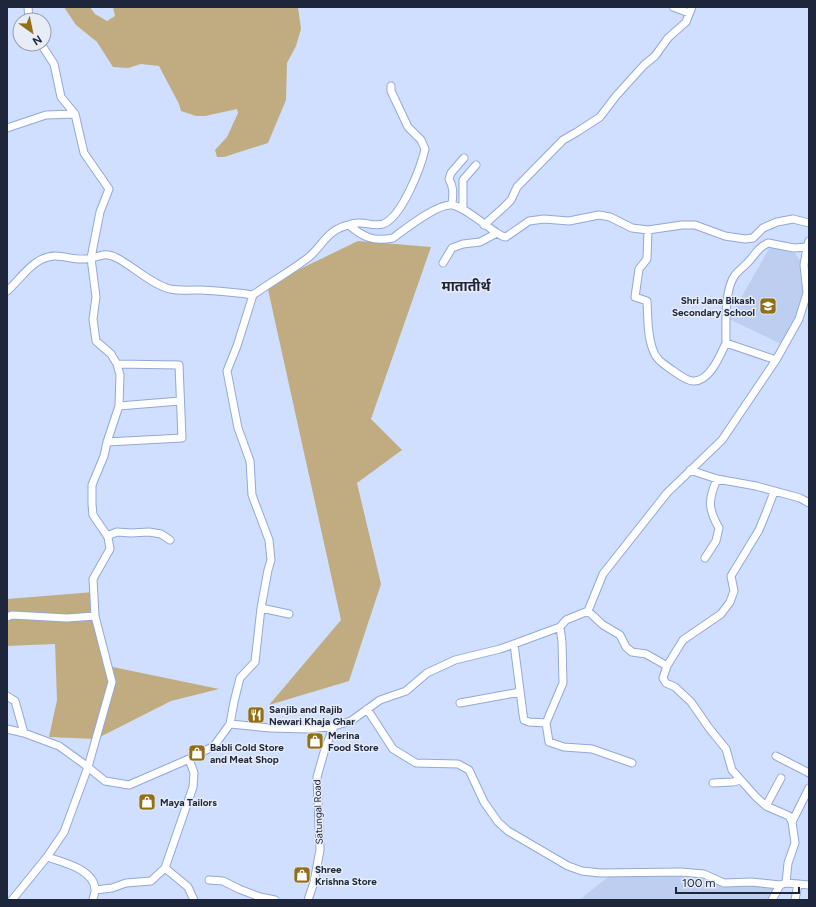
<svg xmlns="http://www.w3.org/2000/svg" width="816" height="907" font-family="Figtree,'Noto Sans Devanagari',sans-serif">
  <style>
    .built { fill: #bdcef0 }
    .green { fill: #c0ac80 }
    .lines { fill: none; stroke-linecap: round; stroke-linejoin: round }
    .street-casing { stroke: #91a8da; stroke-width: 9 }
    .street { stroke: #fff; stroke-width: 7 }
    .labels { text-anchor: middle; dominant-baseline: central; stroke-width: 3; stroke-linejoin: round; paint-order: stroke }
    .poi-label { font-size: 10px; font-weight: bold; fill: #1d263a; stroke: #e7ecf7; text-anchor: start }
    .street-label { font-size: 10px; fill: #1d263a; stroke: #e7ecf7 }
    .district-label { font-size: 14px; font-weight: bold; fill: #1d263a; stroke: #e7ecf7 }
  </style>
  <rect width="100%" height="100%" fill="#d0dfff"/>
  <!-- built -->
  <path class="built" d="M 770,247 L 795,253 L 803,265 L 803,293 L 797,318 L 781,344 L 729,319 Z
    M 617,870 L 777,887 L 771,900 L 579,900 Z"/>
  <!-- green -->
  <path class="green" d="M 64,7 L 90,7 L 95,14 L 107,21 L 115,16 L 113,7 L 298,7 L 301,29 L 296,46 L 287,63 L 286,100 L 268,143 L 224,157 L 217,157 L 215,150 L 227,137 L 238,113 L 237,109 L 205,116 L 196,116 L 181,111 L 179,104 L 159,66 L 141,64 L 128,68 L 113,67 L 97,42 L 76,25 Z
    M 358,241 L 431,247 L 371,419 L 402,450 L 357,483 L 381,584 L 349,681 L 269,705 L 341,620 L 267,285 Z
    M 94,592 L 108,666 L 219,689 L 171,701 L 96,739 L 49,737 L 57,700 L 55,644 L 7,646 L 7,599 Z"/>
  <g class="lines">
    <!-- street casing -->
    <g class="street-casing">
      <path id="street" d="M 28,7 L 29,20
        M 673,7 L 689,13
        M 7,128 L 46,115 L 75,114
        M 452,204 C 453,194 454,188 449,179 L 451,173 L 464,158
        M 463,209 L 463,180 L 476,165
        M 349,225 C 351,224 355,223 358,223 C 366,222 374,227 383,224 C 402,217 421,167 425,149 L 421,140 L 408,127 L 391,91 L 391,86
        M 484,225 L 504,207 L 511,200 L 517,187 L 563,140 L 577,132 L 600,117 L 616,96 L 644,65 L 655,56 L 668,38 L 686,22 L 692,7
        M 648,230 L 647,259 L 639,269 L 635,297 L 647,301 C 648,317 647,335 653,350 C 656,360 664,364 672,370 C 678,374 686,381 693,381 C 710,382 720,355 726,343 L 776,360
        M 443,263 L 452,248 L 463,244 L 480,242 L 497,233
        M 7,291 C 21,279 34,256 55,256 C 65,256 75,260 85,259 C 99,259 102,250 117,258 C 134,267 151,284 170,289 C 180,291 191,290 201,290 C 219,291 235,292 253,295 C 271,282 291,271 309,257 C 323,245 328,229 349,225 C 363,237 373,242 393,238 C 405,229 438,203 452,205 C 463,206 486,226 497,233 L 502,236 L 506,237 L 529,221 L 544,219 L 569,221 L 599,215 L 610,217 L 632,228 L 648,230 L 682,225 L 695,225 L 725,236 L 745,239 L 753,238 L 763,228 L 777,222 L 793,219 L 809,223
        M 726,343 C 726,325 724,290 735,275 C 739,270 746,265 750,260 C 758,251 757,249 768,243 L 794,248 L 807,247
        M 119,406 L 180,401
        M 107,442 L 182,438 L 179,365 L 117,364
        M 690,470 L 717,479 L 756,486 L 800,498 L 809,503
        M 774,492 L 766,513 L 759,530 L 731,576 L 734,591 L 730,602 L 721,614 L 683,640 L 667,666 L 663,678 L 666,683 L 675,687 L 691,702 L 709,728 L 726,749 L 732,770 L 756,797 L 766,806 L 789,816 L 792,822
        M 107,536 L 117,532 L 131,533 L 149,532 L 161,534 L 170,540
        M 705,558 L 716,541 L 719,528 C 708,509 708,500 717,479
        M 261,608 L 289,614
        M 588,611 L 603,625 L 620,635 L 626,647 L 632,652 L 646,654 L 667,666
        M 7,617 L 12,615 L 67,618 L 95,616
        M 560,627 L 562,642 L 563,683 L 546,723 L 549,742 L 564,747 L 592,749 L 632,763
        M 514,644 L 523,714 L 524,720 L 529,722 L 546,723
        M 7,696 L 15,701 L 24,733
        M 460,703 L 520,692
        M 367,709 L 393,749 L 416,763 L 458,764 L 469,770 L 484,802 L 498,822 L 508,831 L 568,866 L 582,871 L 600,873 L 681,872 L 704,874 L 724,883 L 751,882 L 780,885 L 786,883 L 809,885
        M 230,724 L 270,728 L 308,729 L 334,726 L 351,721 L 380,700 L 406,691 L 427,673 L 455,660 L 500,649 L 514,644 L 560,627 L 566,620 L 588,611 L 603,574 L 667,493 L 722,440 L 776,360 L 799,319 L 807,293 L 804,265 L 807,247 L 809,241
        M 7,729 L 24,733 L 59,746 L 84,764 L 105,781 L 129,785 L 189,759 L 214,746 L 230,724 L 234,702 L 240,678 L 255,662 L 261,608 L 268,570 L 271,560 L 269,540 L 252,495 L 250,461 L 238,428 L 227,371 L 237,346 L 253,295
        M 776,756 L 809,773
        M 713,783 L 733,782 L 741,780
        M 766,806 L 781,778
        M 47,857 C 63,862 96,870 95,891 C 95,894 93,897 93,900
        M 165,868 L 188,887 L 194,900
        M 209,880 L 223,881 L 239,889 L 260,897 L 275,900
        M 786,883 L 788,863 L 795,843 L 792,822 L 809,788
        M 95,890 L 112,888 L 126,883 L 151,881 L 165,868 L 193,787 L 194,773 L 189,759
        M 12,900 L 47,857 L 64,832 L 88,767 L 112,682 L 95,616 L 93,579 L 110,549 L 108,537 L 93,515 L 92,504 L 92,485 L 104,456 L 107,442 L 119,406 L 120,375 L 117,364 L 111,354 L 96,341 L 93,319 L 96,297 L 91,258 L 100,212 L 109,189 L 84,153 L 75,114 L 61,97 L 54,64 L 41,44
        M 308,900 L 314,882 L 320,850 L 317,777 L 325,749 L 334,726
        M 772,900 L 780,885
        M 795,900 L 798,884"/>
    </g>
    <!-- street -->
    <use href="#street" class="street"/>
  </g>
  <!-- icons -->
  <defs>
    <g id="school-square" transform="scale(0.9)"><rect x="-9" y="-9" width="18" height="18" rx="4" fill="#926f16" stroke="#e7ecf7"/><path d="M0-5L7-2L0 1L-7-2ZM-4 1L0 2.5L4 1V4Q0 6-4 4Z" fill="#fff"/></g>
    <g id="restaurant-square" transform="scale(0.9)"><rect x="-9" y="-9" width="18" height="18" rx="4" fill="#926f16" stroke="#e7ecf7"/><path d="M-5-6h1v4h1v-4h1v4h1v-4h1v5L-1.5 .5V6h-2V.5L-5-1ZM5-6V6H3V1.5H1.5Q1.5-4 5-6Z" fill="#fff"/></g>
    <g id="shop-square" transform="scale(0.9)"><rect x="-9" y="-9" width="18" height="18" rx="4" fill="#926f16" stroke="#e7ecf7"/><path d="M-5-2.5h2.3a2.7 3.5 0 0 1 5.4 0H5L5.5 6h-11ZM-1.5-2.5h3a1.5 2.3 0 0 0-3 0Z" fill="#fff"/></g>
  </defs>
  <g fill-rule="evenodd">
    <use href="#school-square" x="768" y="306"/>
    <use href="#restaurant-square" x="256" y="715"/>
    <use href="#shop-square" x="315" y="741"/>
    <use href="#shop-square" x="197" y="753"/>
    <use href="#shop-square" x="147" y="802"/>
    <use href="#shop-square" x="302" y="875"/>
  </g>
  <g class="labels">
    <!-- poi labels -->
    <g class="poi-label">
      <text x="755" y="300" text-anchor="end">Shri Jana Bikash<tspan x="755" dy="12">Secondary School</tspan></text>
      <text x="269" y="709">Sanjib and Rajib<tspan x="269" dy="12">Newari Khaja Ghar</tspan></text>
      <text x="328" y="735">Merina<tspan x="328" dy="12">Food Store</tspan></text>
      <text x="210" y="747">Babli Cold Store<tspan x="210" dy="12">and Meat Shop</tspan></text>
      <text x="160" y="802">Maya Tailors</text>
      <text x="315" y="869">Shree<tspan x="315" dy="12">Krishna Store</tspan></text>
    </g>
    <!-- street labels -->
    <g class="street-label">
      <text transform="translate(318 812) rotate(-92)">Satungal Road</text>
    </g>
    <!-- district labels -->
    <g class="district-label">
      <text x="466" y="286">मातातीर्थ</text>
    </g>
  </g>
  <!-- border -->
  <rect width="816" height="907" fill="none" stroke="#1d263a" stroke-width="16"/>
  <!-- north arrow -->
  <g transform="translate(32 32) rotate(147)"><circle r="19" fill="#e7ecf7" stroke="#969dab"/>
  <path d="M0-3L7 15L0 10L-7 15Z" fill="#926f16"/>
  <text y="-6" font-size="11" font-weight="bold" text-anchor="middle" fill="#1d263a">N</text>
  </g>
  <!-- scale -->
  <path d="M676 887v6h123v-6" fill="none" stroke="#1d263a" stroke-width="2"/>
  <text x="682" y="887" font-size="12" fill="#1d263a" stroke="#e7ecf7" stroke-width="3" paint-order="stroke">100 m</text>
</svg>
